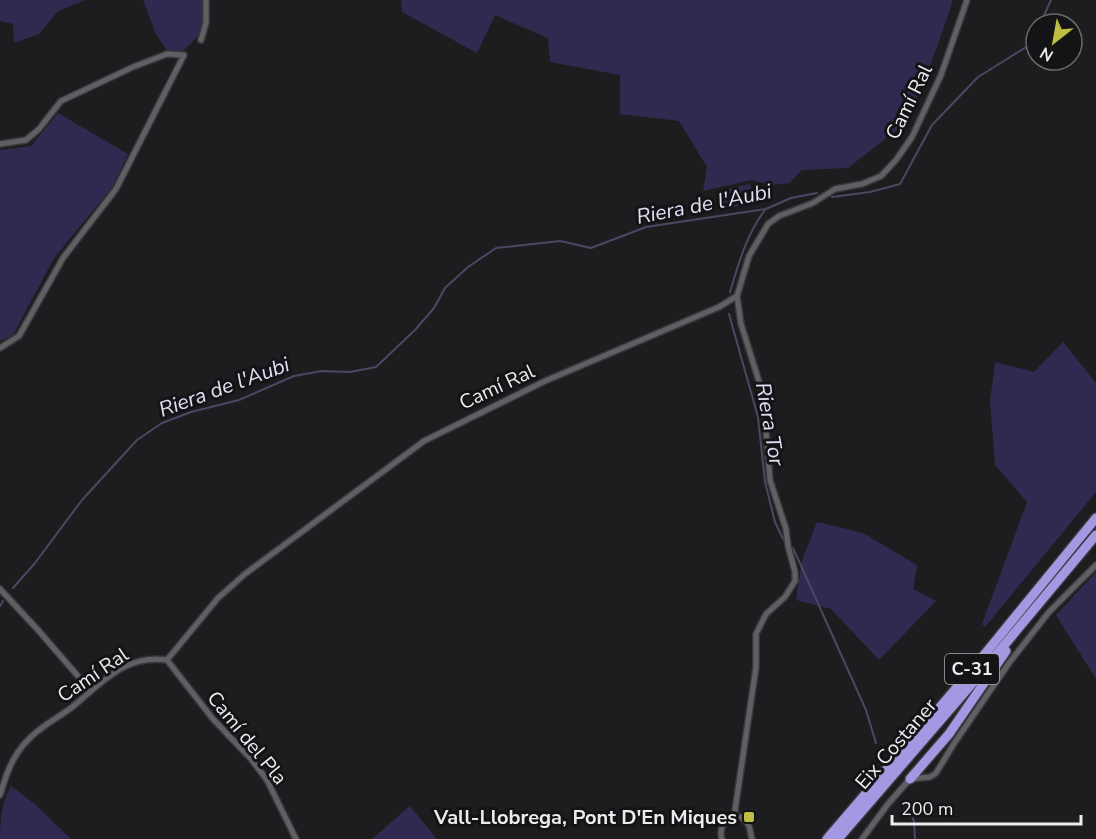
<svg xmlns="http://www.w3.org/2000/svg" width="1096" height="839" font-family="'Nunito Sans',sans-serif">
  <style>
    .green { fill: #302a50 }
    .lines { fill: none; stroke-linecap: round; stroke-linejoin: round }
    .stream { stroke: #4e4662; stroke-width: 2 }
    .street-casing { stroke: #39393c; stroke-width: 8 }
    .highway-casing { stroke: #39393c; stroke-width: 12 }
    .street { stroke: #606064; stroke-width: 5 }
    .highway { stroke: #a299e2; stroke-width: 9 }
    .poi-dot { fill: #bebe42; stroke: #141417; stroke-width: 2 }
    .labels { text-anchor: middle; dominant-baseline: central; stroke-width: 6; stroke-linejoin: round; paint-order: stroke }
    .shield { fill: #141417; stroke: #abaaae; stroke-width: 1.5 }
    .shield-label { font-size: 18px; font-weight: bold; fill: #ecebee }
    .street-label { font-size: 20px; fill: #ecebee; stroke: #141417 }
    .poi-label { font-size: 20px; font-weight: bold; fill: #ecebee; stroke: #141417; text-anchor: end }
    .water-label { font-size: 21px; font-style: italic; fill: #e1dff3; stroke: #141417 }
  </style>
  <rect width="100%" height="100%" fill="#1d1d20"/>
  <!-- green -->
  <path class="green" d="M 0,0 L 85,0 L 58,11 L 39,34 L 14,43 L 13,24 L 0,21 Z
    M 143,0 L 205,0 C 204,26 204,34 182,51 L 167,51 L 156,34 Z
    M 401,0 L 953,0 L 937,47 L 907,122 L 848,168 L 802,170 L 789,183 L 771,185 L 751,180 L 703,191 L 707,167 L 679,121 L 620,114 L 620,75 L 550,62 L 548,38 L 495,15 L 477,53 L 402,12 Z
    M 58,113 L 128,154 L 113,186 L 54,258 L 13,335 L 0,341 L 0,150 L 31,146 Z
    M 750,184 L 755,202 L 722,210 L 718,191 Z
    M 1063,342 L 1096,383 L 1096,492 L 985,627 L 982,624 L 1027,502 L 995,465 L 990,401 L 995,362 L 1034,372 Z
    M 817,522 L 863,533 L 917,565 L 913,589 L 936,601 L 879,660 L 831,609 L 796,600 L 802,560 Z
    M 1096,572 L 1096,679 L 1056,615 Z
    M 11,786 L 36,805 L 71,839 L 0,839 C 0,819 1,804 11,786 Z
    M 410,806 L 437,839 L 372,839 Z"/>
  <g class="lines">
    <!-- stream -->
    <path class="stream" d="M 1040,24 L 1051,0
      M 832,197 L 870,192 L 900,184 L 932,125 L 978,77 L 1031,44 L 1036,33
      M 730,292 C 738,265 747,233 765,210
      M 729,314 L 758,417 L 765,482 L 775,522 L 783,539
      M 793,548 L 866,710 L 876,743
      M 13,588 L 35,563 L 82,500 L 137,440 L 162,423 L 191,412 L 239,400 L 294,376 L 322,371 L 350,372 L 376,367 L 415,330 L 434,308 L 445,288 L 468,267 L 496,248 L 560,241 L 591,248 L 646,227 L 766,209 L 791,198 L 817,193
      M 0,606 L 3,601
      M 906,804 L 914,821 L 915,839"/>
    <!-- street casing -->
    <g class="street-casing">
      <path id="street" d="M 201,40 L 206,23 L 206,0
        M 0,144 L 26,140 L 39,129 L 61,101 L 133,67 L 167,54 L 184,55 L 116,189 L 63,258 L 19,336 L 0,348
        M 0,589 L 38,630 L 90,690
        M 167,660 L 213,719 L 251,759 L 267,780 L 296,839
        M 0,795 C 6,775 12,757 26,742 C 39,727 56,719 71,708 C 101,684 124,654 167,660 L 218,598 L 245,574 L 424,441 L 545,381 L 719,307 L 737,296
        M 734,817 L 756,667 L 756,634 L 766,614 L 785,597 L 795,581 L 795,572 L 788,546 L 786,529 L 770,480 L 763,394 L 741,324 L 737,296 L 749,256 L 768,224 L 779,216 L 813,203 L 835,189 L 862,184 L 881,176 L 896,160 L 912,137 L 941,75 L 967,0
        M 722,839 C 716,822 738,807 748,824 C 751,829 750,834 752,839
        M 862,839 L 888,804 L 910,779 L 930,777 L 936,773 L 955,742 L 1009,663 L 1049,612 L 1096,565"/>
    </g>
    <!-- highway casing -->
    <g class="highway-casing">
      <path id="highway" d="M 910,779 L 949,734 L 1006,651
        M 827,839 L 971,671 L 1096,518
        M 838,839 L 976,679 L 1096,535"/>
    </g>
    <!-- street -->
    <use href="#street" class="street"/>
    <!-- highway -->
    <use href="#highway" class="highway"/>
  </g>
  <!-- markers -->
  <rect class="poi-dot" x="743" y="811" width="12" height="12" rx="3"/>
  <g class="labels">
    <!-- shield labels -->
    <rect class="shield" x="945" y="654" width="54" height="30" rx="4.5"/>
    <g class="shield-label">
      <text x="972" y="669">C-31</text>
    </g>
    <!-- street labels -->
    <g class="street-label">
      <text transform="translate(909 102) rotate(-64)">Camí Ral</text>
      <text transform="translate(497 387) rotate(-25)">Camí Ral</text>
      <text transform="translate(93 675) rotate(-34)">Camí Ral</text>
      <text transform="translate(247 738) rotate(51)">Camí del Pla</text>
      <text transform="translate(896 744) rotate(-49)">Eix Costaner</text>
    </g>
    <!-- poi labels -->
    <g class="poi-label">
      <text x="737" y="817">Vall-Llobrega, Pont D'En Miques</text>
    </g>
    <!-- water labels -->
    <g class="water-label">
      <text transform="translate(704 204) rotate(-11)">Riera de l'Aubi</text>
      <text transform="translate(224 387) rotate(-20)">Riera de l'Aubi</text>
      <text transform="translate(770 424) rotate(80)">Riera Tor</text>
    </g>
  </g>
  <!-- north arrow -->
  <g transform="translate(1054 42) rotate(211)"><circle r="28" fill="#141417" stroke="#6a6a6d" stroke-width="1.5"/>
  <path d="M0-4.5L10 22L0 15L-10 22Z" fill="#bebe42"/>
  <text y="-9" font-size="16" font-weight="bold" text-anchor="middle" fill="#ecebee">N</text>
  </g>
  <!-- scale -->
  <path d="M892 815v9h189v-9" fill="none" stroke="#ecebee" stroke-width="3"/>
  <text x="901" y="815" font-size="18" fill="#ecebee" stroke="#141417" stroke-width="4.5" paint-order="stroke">200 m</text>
</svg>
